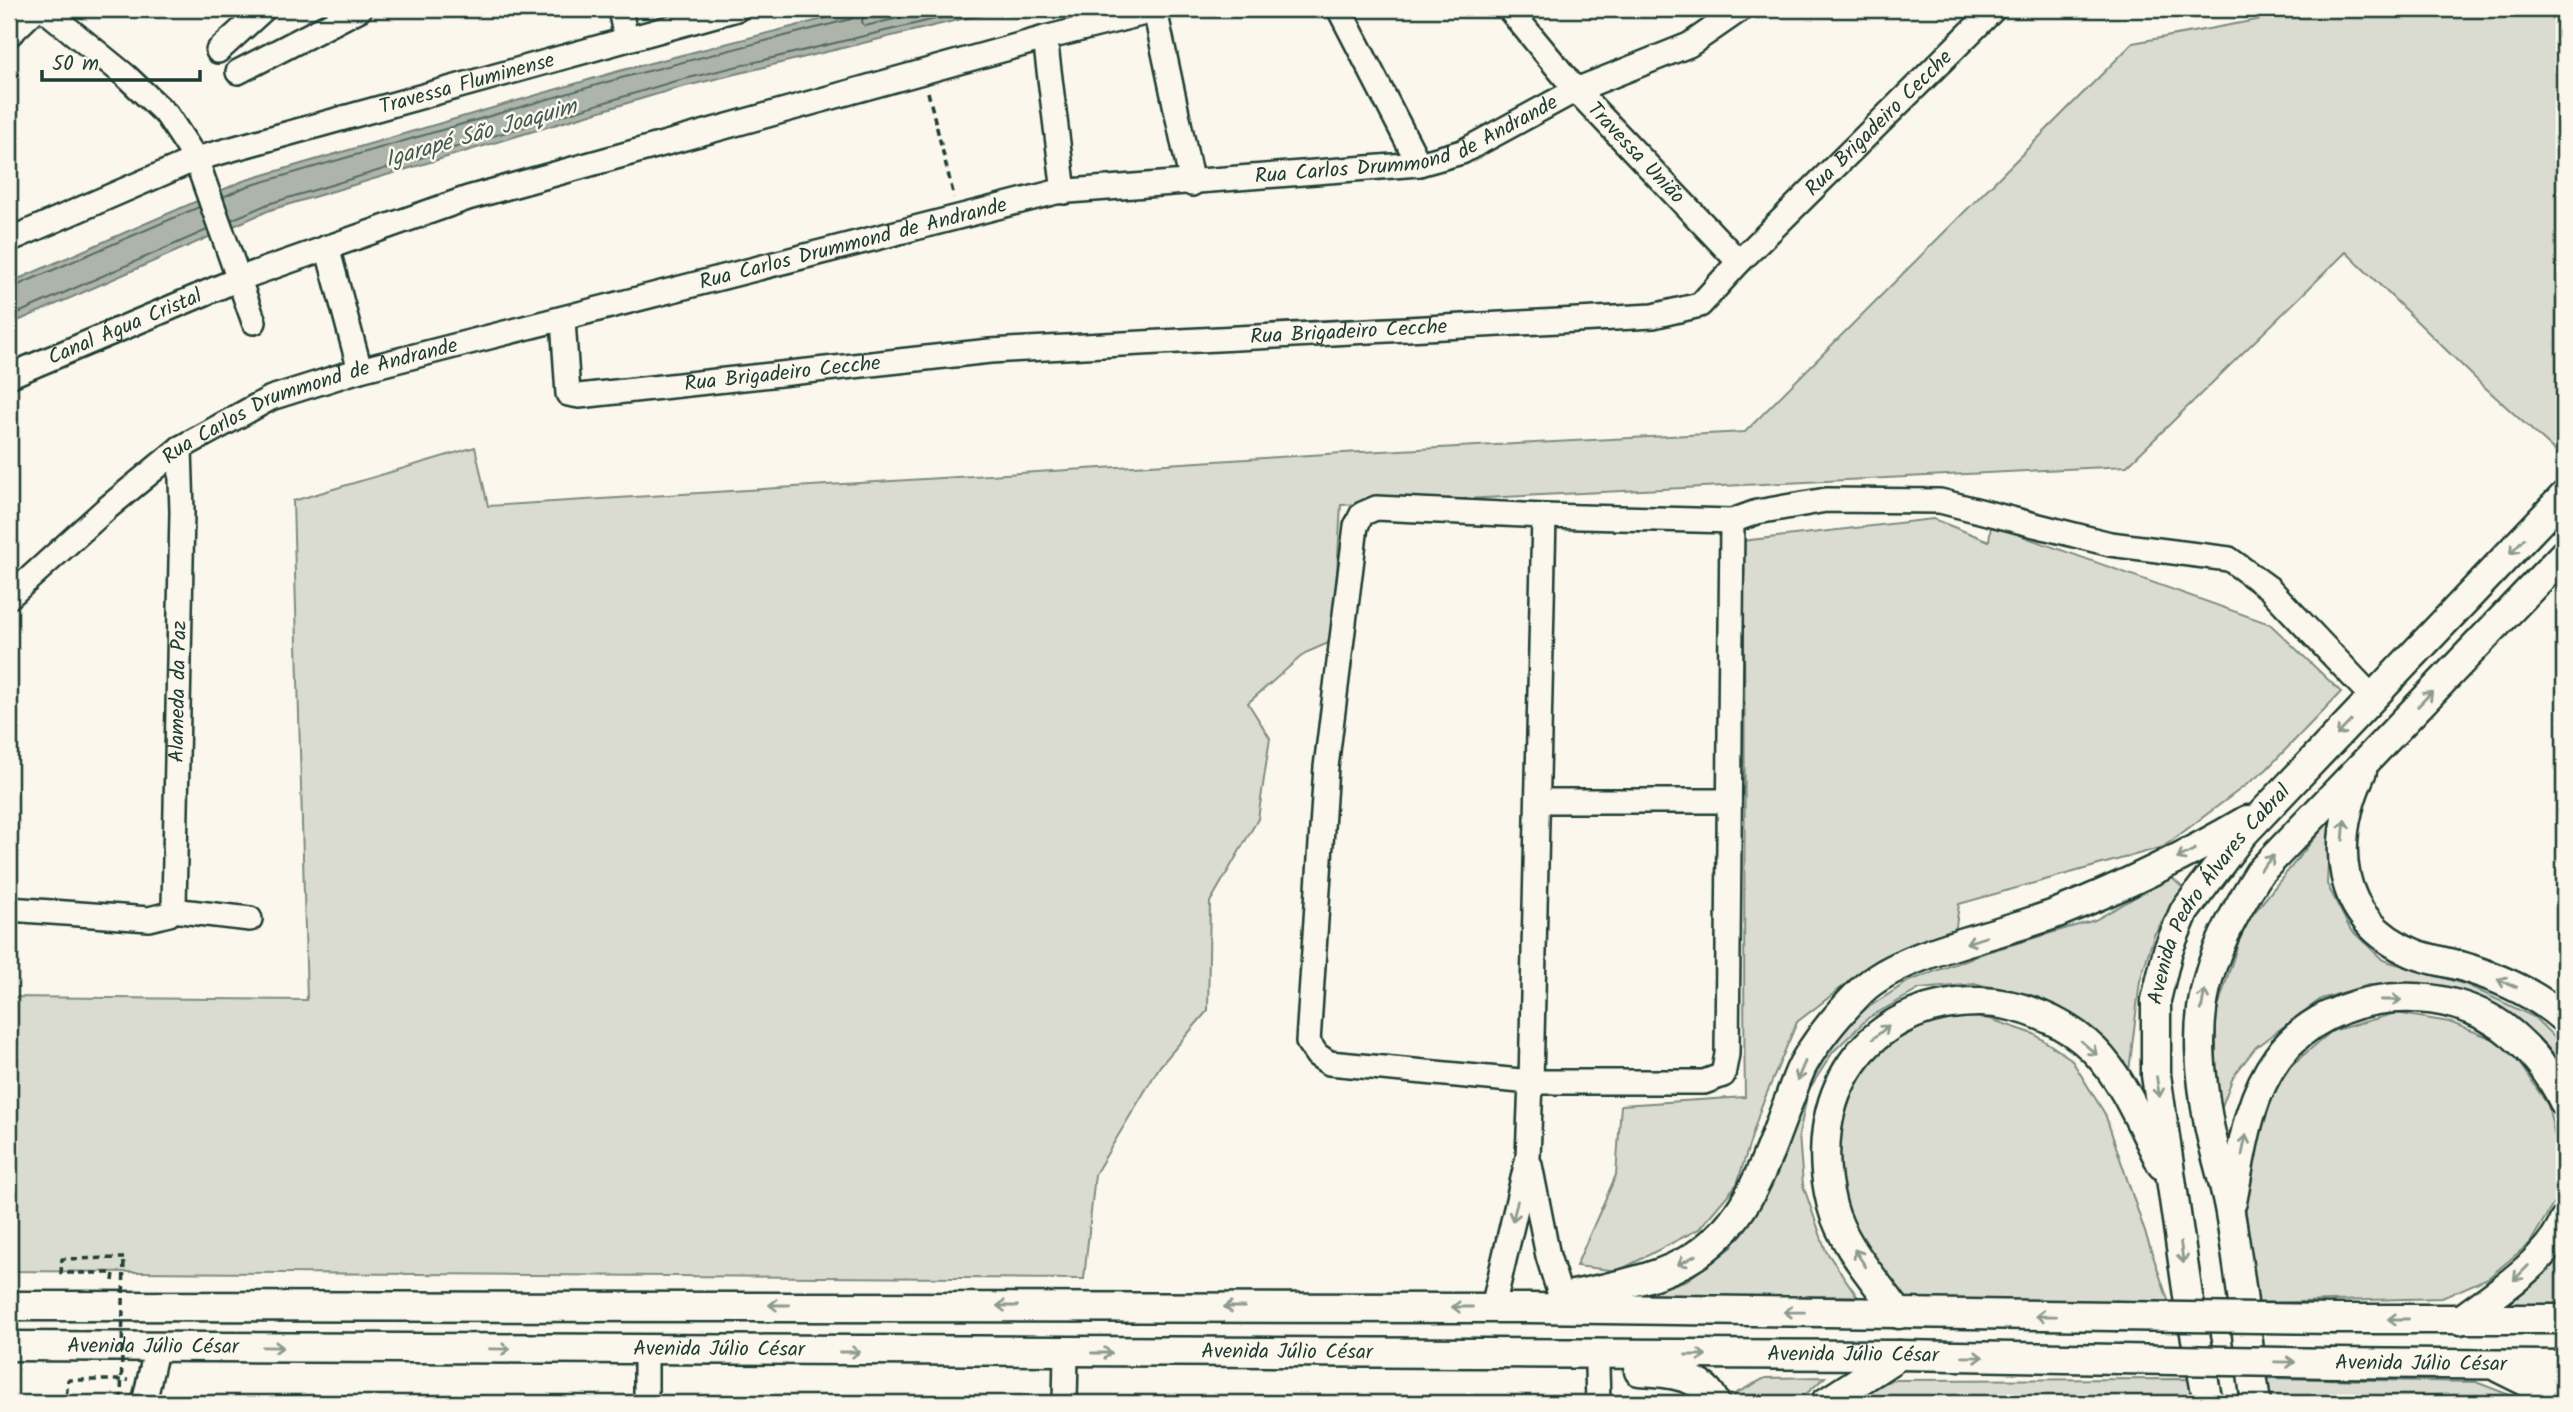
<svg xmlns="http://www.w3.org/2000/svg" width="2573" height="1412" font-family="Kalam,sans-serif">
  <style>
    .green { fill: #dbdcd1; stroke: #7d8c82; stroke-width: 2 }
    .water { fill: #adb4aa; stroke: #74847b; stroke-width: 2 }
    .lines { fill: none; stroke-linecap: round; stroke-linejoin: round }
    .shore { stroke: #586d63; stroke-width: 2 }
    .minor-casing { stroke: #1f3d34; stroke-width: 28 }
    .major-casing { stroke: #1f3d34; stroke-width: 33 }
    .path { stroke: #1f3d34; stroke-width: 3.5; stroke-dasharray: 7 5; stroke-linecap: butt }
    .minor { stroke: #fbf7ec; stroke-width: 23 }
    .major { stroke: #fbf7ec; stroke-width: 28 }
    .major-bridge-casing { stroke: #1f3d34; stroke-width: 33; stroke-linecap: butt }
    .path-bridge { stroke: #1f3d34; stroke-width: 3.5; stroke-dasharray: 7 5; stroke-linecap: butt }
    .major-bridge { stroke: #fbf7ec; stroke-width: 28 }
    .oneway { stroke: #8d9a90 }
    .labels { text-anchor: middle; dominant-baseline: central; stroke-width: 5; stroke-linejoin: round; paint-order: stroke }
    .street-label { font-size: 21px; fill: #1f3d34; stroke: #fbf7ec }
    .water-label { font-size: 23px; font-style: italic; fill: #425b52; stroke: #fbf7ec }
  </style>
  <rect width="100%" height="100%" fill="#fbf7ec"/>
  <filter id="ink" filterUnits="userSpaceOnUse"><feTurbulence type="fractalNoise" baseFrequency=".0143" numOctaves="2"/><feDisplacementMap in="SourceGraphic" scale="14" xChannelSelector="R" yChannelSelector="G"/><feConvolveMatrix kernelMatrix="1 2 1 2 8 2 1 2 1" color-interpolation-filters="sRGB"/></filter>
  <g filter="url(#ink)">
    <!-- green -->
    <path class="green" d="M 2316,9 L 2550,9 L 2564,22 L 2564,443 L 2556,452 L 2479,382 L 2346,252 L 2127,466 L 1341,505 L 1333,641 L 1305,653 L 1248,703 L 1270,738 L 1258,819 L 1210,902 L 1208,1010 L 1160,1066 L 1095,1174 L 1084,1279 L 9,1271 L 9,997 L 307,1000 L 293,501 L 475,447 L 488,506 L 1343,453 L 1745,432 L 2133,43 Z
      M 1933,519 L 1989,541 L 1991,525 L 2270,624 L 2341,692 L 2266,770 L 2163,847 L 1959,904 L 1955,934 L 1879,959 L 1797,1022 L 1761,1107 L 1737,1184 L 1699,1229 L 1618,1271 L 1576,1266 L 1616,1175 L 1621,1105 L 1745,1097 C 1742,912 1748,726 1742,541 Z
      M 2330,819 L 2327,884 L 2350,929 L 2383,960 L 2467,985 L 2534,1017 L 2564,1047 L 2564,1071 L 2550,1049 L 2505,1013 L 2439,986 L 2369,985 L 2321,999 L 2256,1047 L 2233,1077 L 2216,1122 L 2216,1013 L 2244,925 Z
      M 2171,877 L 2183,888 L 2154,935 L 2140,981 L 2128,1079 L 2091,1036 L 2022,993 L 1976,984 L 1920,989 L 1868,1018 L 1833,1052 L 1808,1091 L 1799,1135 L 1803,1185 L 1826,1251 L 1857,1296 L 1630,1299 L 1687,1280 L 1732,1247 L 1772,1177 L 1818,1057 L 1846,1022 L 1909,981 L 1987,952 L 2095,920 Z
      M 2396,1013 L 2449,1022 L 2506,1044 L 2548,1105 L 2558,1151 L 2555,1201 L 2530,1243 L 2488,1278 L 2442,1298 L 2255,1303 L 2244,1193 L 2258,1114 L 2288,1068 L 2332,1031 Z
      M 1947,1014 L 1990,1019 L 2034,1034 L 2071,1059 L 2105,1114 L 2169,1303 L 1900,1299 L 1854,1235 L 1838,1192 L 1836,1127 L 1860,1069 L 1898,1039 Z
      M 2564,1247 L 2564,1308 L 2503,1307 L 2543,1275 Z
      M 1825,1377 L 1796,1403 L 1729,1403 L 1727,1398 L 1765,1378 Z
      M 2264,1378 L 2476,1382 L 2530,1403 L 2272,1403 Z
      M 2191,1379 L 2192,1403 L 1847,1403 L 1891,1380 Z"/>
    <!-- water -->
    <path class="water" d="M 862,9 L 1017,9 L 966,18 L 674,89 L 270,210 L 9,325 L 9,283 L 243,181 L 619,71 Z"/>
    <g class="lines">
      <!-- shore -->
      <path class="shore" d="M 865,9 L 862,22 L 865,26 L 937,9
        M 223,197 L 245,187 L 621,78 L 851,19 L 857,9
        M 231,220 L 268,204 L 672,82 L 977,9
        M 9,289 L 199,207
        M 9,317 L 207,230"/>
      <!-- minor casing -->
      <g class="minor-casing">
        <g id="minor">
          <path d="M 44,9 L 126,76 L 167,115 L 196,159 L 254,322"/>
          <path d="M 620,9 L 626,39"/>
          <path d="M 1339,9 L 1419,164"/>
          <path id="s1" d="M 1509,9 L 1576,90 L 1739,262"/>
          <path d="M 1155,10 L 1192,184"/>
          <path d="M 9,35 L 36,9"/>
          <path d="M 1045,38 L 1064,192"/>
          <path d="M 218,51 L 264,9"/>
          <path d="M 238,72 L 360,9"/>
          <path id="s2" d="M 9,240 L 196,159 L 737,9"/>
          <path d="M 327,247 L 360,370"/>
          <path id="s3" d="M 563,320 L 568,394 L 579,396 L 990,351 L 1653,316 L 1700,305 L 1739,262 L 1994,9"/>
          <path id="s4" d="M 9,376 L 241,278 L 468,198 L 1045,38 L 1161,9"/>
          <path d="M 1544,516 L 1732,521"/>
          <path id="s5" d="M 9,597 L 106,509 L 180,448 L 271,398 L 360,370 L 1056,192 L 1419,164 L 1462,152 L 1576,90 L 1689,45 L 1741,9"/>
          <path d="M 1538,801 L 1729,801"/>
          <path id="s6" d="M 9,909 L 149,919 L 169,914 L 174,907 L 182,512 L 180,448"/>
          <path d="M 172,910 L 250,919"/>
          <path d="M 1530,1165 L 1548,1256 L 1561,1298"/>
          <path d="M 1493,1307 L 1528,1157 L 1531,1082 L 1544,516 L 1376,508 L 1362,514 L 1356,526 L 1326,767 L 1308,1042 L 1317,1055 L 1329,1063 L 1531,1082 L 1704,1082 L 1723,1075 L 1727,1054 L 1732,521 L 1757,512 L 1826,500 L 1940,501 L 2110,544 L 2229,559 L 2269,588 L 2373,698"/>
          <path d="M 646,1351 L 646,1403"/>
          <path d="M 1597,1368 L 1598,1403"/>
          <path d="M 144,1403 L 157,1346"/>
          <path d="M 1065,1403 L 1066,1353"/>
        </g>
      </g>
      <!-- major casing -->
      <g class="major-casing">
        <g id="major">
          <path d="M 2362,771 C 2330,841 2333,919 2413,953 C 2432,961 2451,962 2470,969 C 2504,980 2538,995 2564,1019"/>
          <path d="M 2232,1202 C 2242,1152 2247,1099 2278,1057 C 2329,987 2449,978 2513,1035 C 2534,1053 2552,1077 2564,1102"/>
          <path d="M 1561,1298 C 1605,1287 1658,1281 1696,1255 C 1751,1218 1766,1158 1789,1100 C 1794,1087 1798,1072 1805,1061 C 1820,1035 1840,1012 1861,991 C 1901,952 2003,934 2057,913 C 2122,887 2186,856 2247,820"/>
          <path d="M 9,1306 L 1530,1308 L 2115,1316"/>
          <path d="M 1899,1314 C 1876,1281 1842,1245 1832,1206 C 1804,1098 1864,1001 1980,1002 C 2021,1003 2065,1021 2095,1051 C 2125,1082 2142,1127 2162,1165"/>
          <path d="M 2335,1319 L 2564,1319"/>
          <path d="M 2460,1320 C 2495,1294 2547,1262 2564,1221"/>
          <path id="s7" d="M 9,1346 L 1899,1355 L 2119,1359"/>
          <path id="s8" d="M 2333,1363 L 2564,1365"/>
          <path d="M 2499,1368 L 2564,1400"/>
          <path d="M 1639,1371 C 1665,1372 1705,1375 1715,1403"/>
          <path d="M 1825,1403 L 1899,1355"/>
          <path id="s9" d="M 2208,1403 L 2188,1296 L 2156,1075 L 2156,1000 L 2168,950 L 2184,912 L 2242,835 L 2564,496"/>
          <path d="M 2256,1403 C 2247,1340 2241,1276 2230,1213 C 2225,1183 2215,1155 2209,1125 C 2189,1015 2201,966 2259,873 L 2564,554"/>
        </g>
      </g>
      <!-- path -->
      <path class="path" d="M 928,92 L 954,197
        M 113,1281 L 114,1273 L 61,1273 L 62,1259 L 124,1258
        M 121,1401 L 66,1399 L 68,1380 L 128,1380"/>
      <!-- minor -->
      <use href="#minor" class="minor"/>
      <!-- major -->
      <use href="#major" class="major"/>
      <!-- major-bridge casing -->
      <g class="major-bridge-casing">
        <path id="major-bridge" d="M 2115,1316 L 2335,1319
          M 2119,1359 L 2333,1363"/>
      </g>
      <!-- path-bridge -->
      <path class="path-bridge" d="M 121,1401 L 124,1258"/>
      <!-- major-bridge -->
      <use href="#major-bridge" class="major-bridge"/>
    </g>
    <!-- one-way arrows -->
    <defs><path id="oneway-shaft" d="M-6 0H5M1.5-3L5.5 0L1.5 3" fill="none" stroke-width="1.6" stroke-linecap="round" stroke-linejoin="round" transform="scale(1.75)"/></defs>
    <g class="oneway">
      <use href="#oneway-shaft" transform="translate(2517 546) rotate(133)"/>
      <use href="#oneway-shaft" transform="translate(2425 699) rotate(-46)"/>
      <use href="#oneway-shaft" transform="translate(2344 728) rotate(134)"/>
      <use href="#oneway-shaft" transform="translate(2344 830) rotate(-85)"/>
      <use href="#oneway-shaft" transform="translate(2186 854) rotate(152)"/>
      <use href="#oneway-shaft" transform="translate(2267 863) rotate(-48)"/>
      <use href="#oneway-shaft" transform="translate(1976 940) rotate(162)"/>
      <use href="#oneway-shaft" transform="translate(2507 983) rotate(-157)"/>
      <use href="#oneway-shaft" transform="translate(2203 1000) rotate(-80)"/>
      <use href="#oneway-shaft" transform="translate(2391 1000)"/>
      <use href="#oneway-shaft" transform="translate(1881 1032) rotate(-40)"/>
      <use href="#oneway-shaft" transform="translate(2089 1048) rotate(41)"/>
      <use href="#oneway-shaft" transform="translate(1801 1071) rotate(113)"/>
      <use href="#oneway-shaft" transform="translate(2158 1087) rotate(82)"/>
      <use href="#oneway-shaft" transform="translate(2244 1145) rotate(-79)"/>
      <use href="#oneway-shaft" transform="translate(1515 1211) rotate(104)"/>
      <use href="#oneway-shaft" transform="translate(2182 1253) rotate(82)"/>
      <use href="#oneway-shaft" transform="translate(1860 1258) rotate(-123)"/>
      <use href="#oneway-shaft" transform="translate(1687 1260) rotate(151)"/>
      <use href="#oneway-shaft" transform="translate(2521 1273) rotate(135)"/>
      <use href="#oneway-shaft" transform="translate(779 1305) rotate(-180)"/>
      <use href="#oneway-shaft" transform="translate(1007 1306) rotate(-180)"/>
      <use href="#oneway-shaft" transform="translate(1234 1307) rotate(-180)"/>
      <use href="#oneway-shaft" transform="translate(1462 1307) rotate(-180)"/>
      <use href="#oneway-shaft" transform="translate(1794 1312) rotate(-179)"/>
      <use href="#oneway-shaft" transform="translate(2046 1316) rotate(-179)"/>
      <use href="#oneway-shaft" transform="translate(2398 1319) rotate(-180)"/>
      <use href="#oneway-shaft" transform="translate(273 1347) rotate(1)"/>
      <use href="#oneway-shaft" transform="translate(500 1349) rotate(1)"/>
      <use href="#oneway-shaft" transform="translate(850 1352)"/>
      <use href="#oneway-shaft" transform="translate(1102 1353)"/>
      <use href="#oneway-shaft" transform="translate(1696 1355)"/>
      <use href="#oneway-shaft" transform="translate(1973 1357) rotate(1)"/>
      <use href="#oneway-shaft" transform="translate(2285 1362) rotate(1)"/>
    </g>
  </g>
  <g class="labels">
    <!-- street labels -->
    <g class="street-label">
      <text stroke="none"><textPath href="#s2" startOffset="485">Travessa Fluminense</textPath></text>
      <text stroke="none"><textPath href="#s3" startOffset="1466">Rua Brigadeiro Cecche</textPath></text>
      <text stroke="none"><textPath href="#s5" startOffset="1500">Rua Carlos Drummond de Andrande</textPath></text>
      <text stroke="none"><textPath href="#s1" startOffset="192">Travessa União</textPath></text>
      <text stroke="none"><textPath href="#s5" startOffset="933">Rua Carlos Drummond de Andrande</textPath></text>
      <text stroke="none"><textPath href="#s4" startOffset="126">Canal Água Cristal</textPath></text>
      <text stroke="none"><textPath href="#s3" startOffset="858">Rua Brigadeiro Cecche</textPath></text>
      <text stroke="none"><textPath href="#s3" startOffset="290">Rua Brigadeiro Cecche</textPath></text>
      <text stroke="none"><textPath href="#s5" startOffset="366">Rua Carlos Drummond de Andrande</textPath></text>
      <text stroke="none"><textPath href="#s6" startOffset="385">Alameda da Paz</textPath></text>
      <text stroke="none"><textPath href="#s9" startOffset="532">Avenida Pedro Álvares Cabral</textPath></text>
      <text stroke="none"><textPath href="#s7" startOffset="144">Avenida Júlio César</textPath></text>
      <text stroke="none"><textPath href="#s7" startOffset="710">Avenida Júlio César</textPath></text>
      <text stroke="none"><textPath href="#s7" startOffset="1278">Avenida Júlio César</textPath></text>
      <text stroke="none"><textPath href="#s7" startOffset="1844">Avenida Júlio César</textPath></text>
      <text stroke="none"><textPath href="#s8" startOffset="88">Avenida Júlio César</textPath></text>
    </g>
    <!-- water labels -->
    <g class="water-label">
      <text transform="translate(481 134) rotate(-16)">Igarapé São Joaquim</text>
    </g>
  </g>
  <!-- margin -->
  <rect width="2573" height="1412" fill="none" stroke="#fbf7ec" stroke-width="35"/>
  <rect x="18" y="18" width="2538" height="1377" fill="none" stroke="#1f3d34" stroke-width="2.5" filter="url(#ink)"/>
  <!-- scale -->
  <path d="M42 70v10h158v-10" fill="none" stroke="#1f3d34" stroke-width="3.5"/>
  <text x="52" y="70" font-size="21" fill="#1f3d34" stroke="#fbf7ec" stroke-width="5" paint-order="stroke">50 m</text>
</svg>
